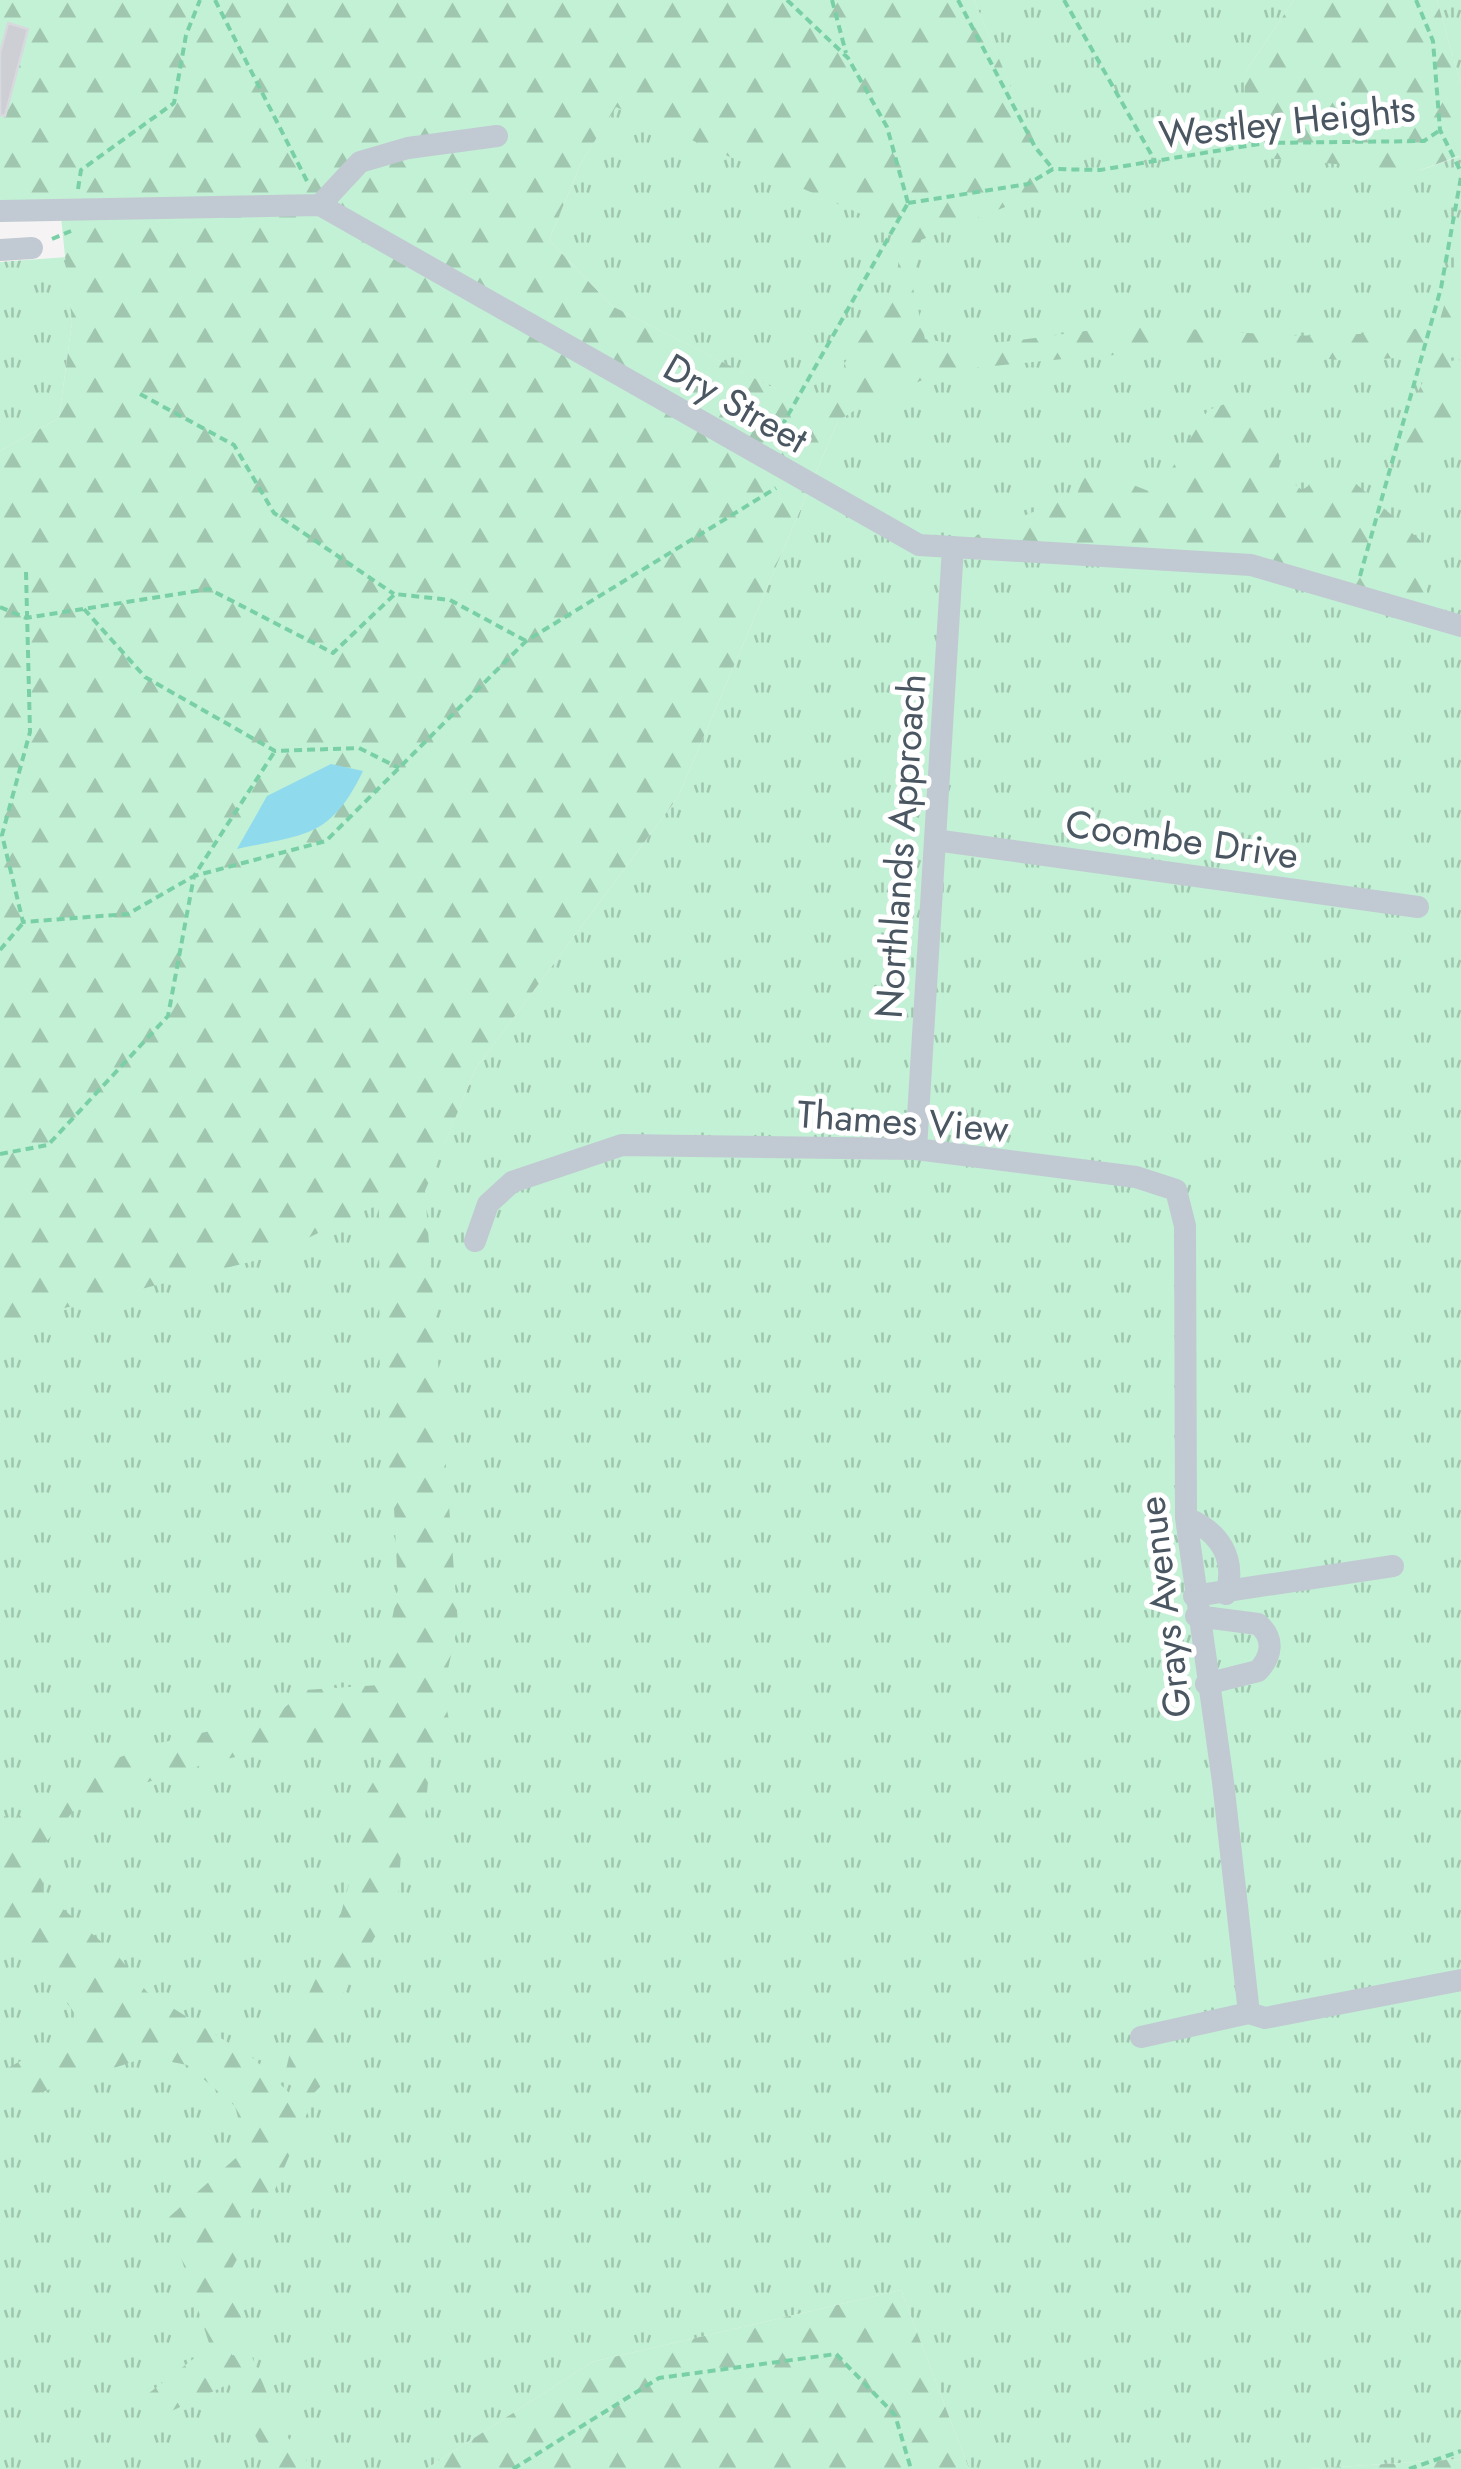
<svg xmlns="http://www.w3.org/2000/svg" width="1461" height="2469" font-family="Jost,sans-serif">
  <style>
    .grass { fill: url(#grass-tufts) }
    .forest { fill: url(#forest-firs); fill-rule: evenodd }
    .water { fill: #90daee }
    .building { fill: #cdcfd5; stroke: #d7d9de; stroke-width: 2.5 }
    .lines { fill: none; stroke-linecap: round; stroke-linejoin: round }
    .path { stroke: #7ad0a6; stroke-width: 4; stroke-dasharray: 8 5; stroke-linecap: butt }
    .minor { stroke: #c1cad2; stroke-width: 22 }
    .labels { text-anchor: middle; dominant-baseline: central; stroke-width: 10; stroke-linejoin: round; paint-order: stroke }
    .street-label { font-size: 38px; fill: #4a5661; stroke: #fff }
  </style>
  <defs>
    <pattern id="grass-tufts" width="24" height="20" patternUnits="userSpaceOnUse" patternTransform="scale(2.5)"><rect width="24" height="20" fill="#c3f1d5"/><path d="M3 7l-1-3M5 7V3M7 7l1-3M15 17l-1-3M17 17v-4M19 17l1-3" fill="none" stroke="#a0c6b0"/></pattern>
    <pattern id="forest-firs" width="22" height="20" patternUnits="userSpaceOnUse" patternTransform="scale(2.5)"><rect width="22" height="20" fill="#c3f1d5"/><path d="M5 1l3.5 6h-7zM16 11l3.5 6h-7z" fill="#a0c6b0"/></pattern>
  </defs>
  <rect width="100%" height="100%" fill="#f5f3f3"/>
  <!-- grass -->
  <path class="grass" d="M 974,0 L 1294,0 L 1246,71 L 1418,171 L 1461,156 L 1461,2459 L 1308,2469 L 969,2469 L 901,2290 L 592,2362 L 426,2469 L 0,2469 L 0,1289 L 425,1190 L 476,1068 L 678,797 L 838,421 L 612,306 L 549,240 L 581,163 L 616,106 L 921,239 L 1053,188 Z
    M 1437,0 L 1461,0 L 1461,85 Z
    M 67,257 L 72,322 L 59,418 L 0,451 L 0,262 Z"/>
  <!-- forest -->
  <path class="forest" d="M 0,0 L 974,0 L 1054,188 L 921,240 L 912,284 L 925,339 C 993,353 1056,330 1124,328 C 1178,326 1231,333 1285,335 C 1337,337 1387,333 1438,326 L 1457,262 L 1461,219 L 1461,317 L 1448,361 L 1461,360 L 1461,449 L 1436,450 L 1411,473 L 1390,445 L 1426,376 L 1430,356 L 1346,361 L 1248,349 L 1093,356 L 944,371 L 863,405 L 838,421 L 678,797 L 476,1068 L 425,1191 L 458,1624 L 443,1691 L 453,1739 L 430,1758 L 424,1829 L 401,1854 L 398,1896 L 337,2004 L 325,2054 L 325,2082 L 308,2099 L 284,2078 L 299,2014 L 321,1968 L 324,1944 L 341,1913 L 361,1841 L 358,1808 L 390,1753 L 272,1750 L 215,1761 L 81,1803 L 46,1842 L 42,1891 L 118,1956 L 147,1992 L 253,2058 L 308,2111 L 274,2192 L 250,2211 L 246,2243 L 230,2272 L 248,2323 L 229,2344 L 232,2355 L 252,2357 L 282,2430 L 313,2469 L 268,2469 L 262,2449 L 229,2384 L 163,2415 L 140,2400 L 210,2346 L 168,2218 L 246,2149 L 235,2106 L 187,2065 L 147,2057 L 0,2106 L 0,2072 L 83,2028 L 71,2008 L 0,1926 L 0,1813 L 11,1820 L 41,1804 L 86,1770 L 152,1745 L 276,1715 L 305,1690 L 379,1685 L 398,1589 L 394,1508 L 380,1416 L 379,1204 L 266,1258 L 0,1324 L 0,451 L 59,418 L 72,322 L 60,208 L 0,208 ZM 616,107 L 902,232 L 896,283 L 844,364 L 845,388 L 829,416 L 612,306 L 549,240 L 581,163 Z
    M 1294,0 L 1437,0 L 1461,85 L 1461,160 L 1459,156 L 1418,171 L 1240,156 L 1246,71 Z
    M 1239,399 L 1279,436 L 1279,472 L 1302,490 L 1337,467 L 1421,541 L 1430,617 L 1251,565 L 965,547 L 977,535 L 1077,494 L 1088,467 L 1156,494 L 1208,410 Z
    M 901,2290 L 969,2469 L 426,2469 L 592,2362 Z
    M 1461,2459 L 1461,2469 L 1308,2469 Z"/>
  <!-- water -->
  <path class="water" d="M 331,764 L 363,771 C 330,839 305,834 237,849 L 267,796 Z"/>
  <!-- building -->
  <path class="building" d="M 8,23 L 28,29 L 5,116 L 0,115 L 0,53 Z"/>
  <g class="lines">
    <!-- path -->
    <path class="path" d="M 215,0 L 308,183
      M 787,0 L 848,58 L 887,127 L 908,203
      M 832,0 L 846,53
      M 958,0 L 1035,147 L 1053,169
      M 1064,0 L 1155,161
      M 1416,0 L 1433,41 L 1440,130 L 1461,172
      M 78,189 L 81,170 L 174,103 L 186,35 L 200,0
      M 908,203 L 1028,184 L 1053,169 L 1100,170 L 1265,143 L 1424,141 L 1440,130
      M 52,239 L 71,231
      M 140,394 L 234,445 L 274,513 L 394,594
      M 775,438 L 908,203
      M 26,572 L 30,732 L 2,835 L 23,922 L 128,914 L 194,876 L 275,751
      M 1360,576 L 1441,288 L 1461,177
      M 0,607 L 26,618 L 209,589 L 333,653 L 395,594 L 450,600 L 526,641
      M 84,609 L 145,677 L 275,751 L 359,748 L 399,768
      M 0,950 L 23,923
      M 0,1154 L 48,1145 L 168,1016 L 194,876 L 326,841 L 526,641 L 776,488
      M 513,2469 L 659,2378 L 836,2354 L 895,2415 L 911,2469
      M 1409,2469 L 1461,2451"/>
    <!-- minor -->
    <path class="minor" d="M 320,205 L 360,162 L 408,148 L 497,136
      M 0,211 L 320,205 L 919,545 L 1251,565 L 1461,626
      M 0,250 L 32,248
      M 935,840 L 1418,907
      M 916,1149 L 953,547
      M 475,1241 L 488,1204 L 512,1182 L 622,1145 L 916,1149 L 1136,1177 L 1176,1190 L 1185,1226 L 1186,1518 L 1223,1782 L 1249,2013
      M 1186,1518 C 1219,1531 1237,1558 1226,1594
      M 1194,1596 L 1393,1566
      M 1196,1616 L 1258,1624 C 1275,1638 1272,1656 1258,1671 L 1206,1684
      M 1249,2013 L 1265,2018 L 1461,1980
      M 1141,2037 L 1249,2013"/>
  </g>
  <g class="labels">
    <!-- street labels -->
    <g class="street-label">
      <text transform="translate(1287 121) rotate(-6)">Westley Heights</text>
      <text transform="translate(736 403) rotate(30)">Dry Street</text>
      <text transform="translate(1182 839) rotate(8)">Coombe Drive</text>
      <text transform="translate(900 846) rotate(-86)">Northlands Approach</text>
      <text transform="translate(903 1121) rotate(4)">Thames View</text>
      <text transform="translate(1164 1607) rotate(-97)">Grays Avenue</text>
    </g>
  </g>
</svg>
